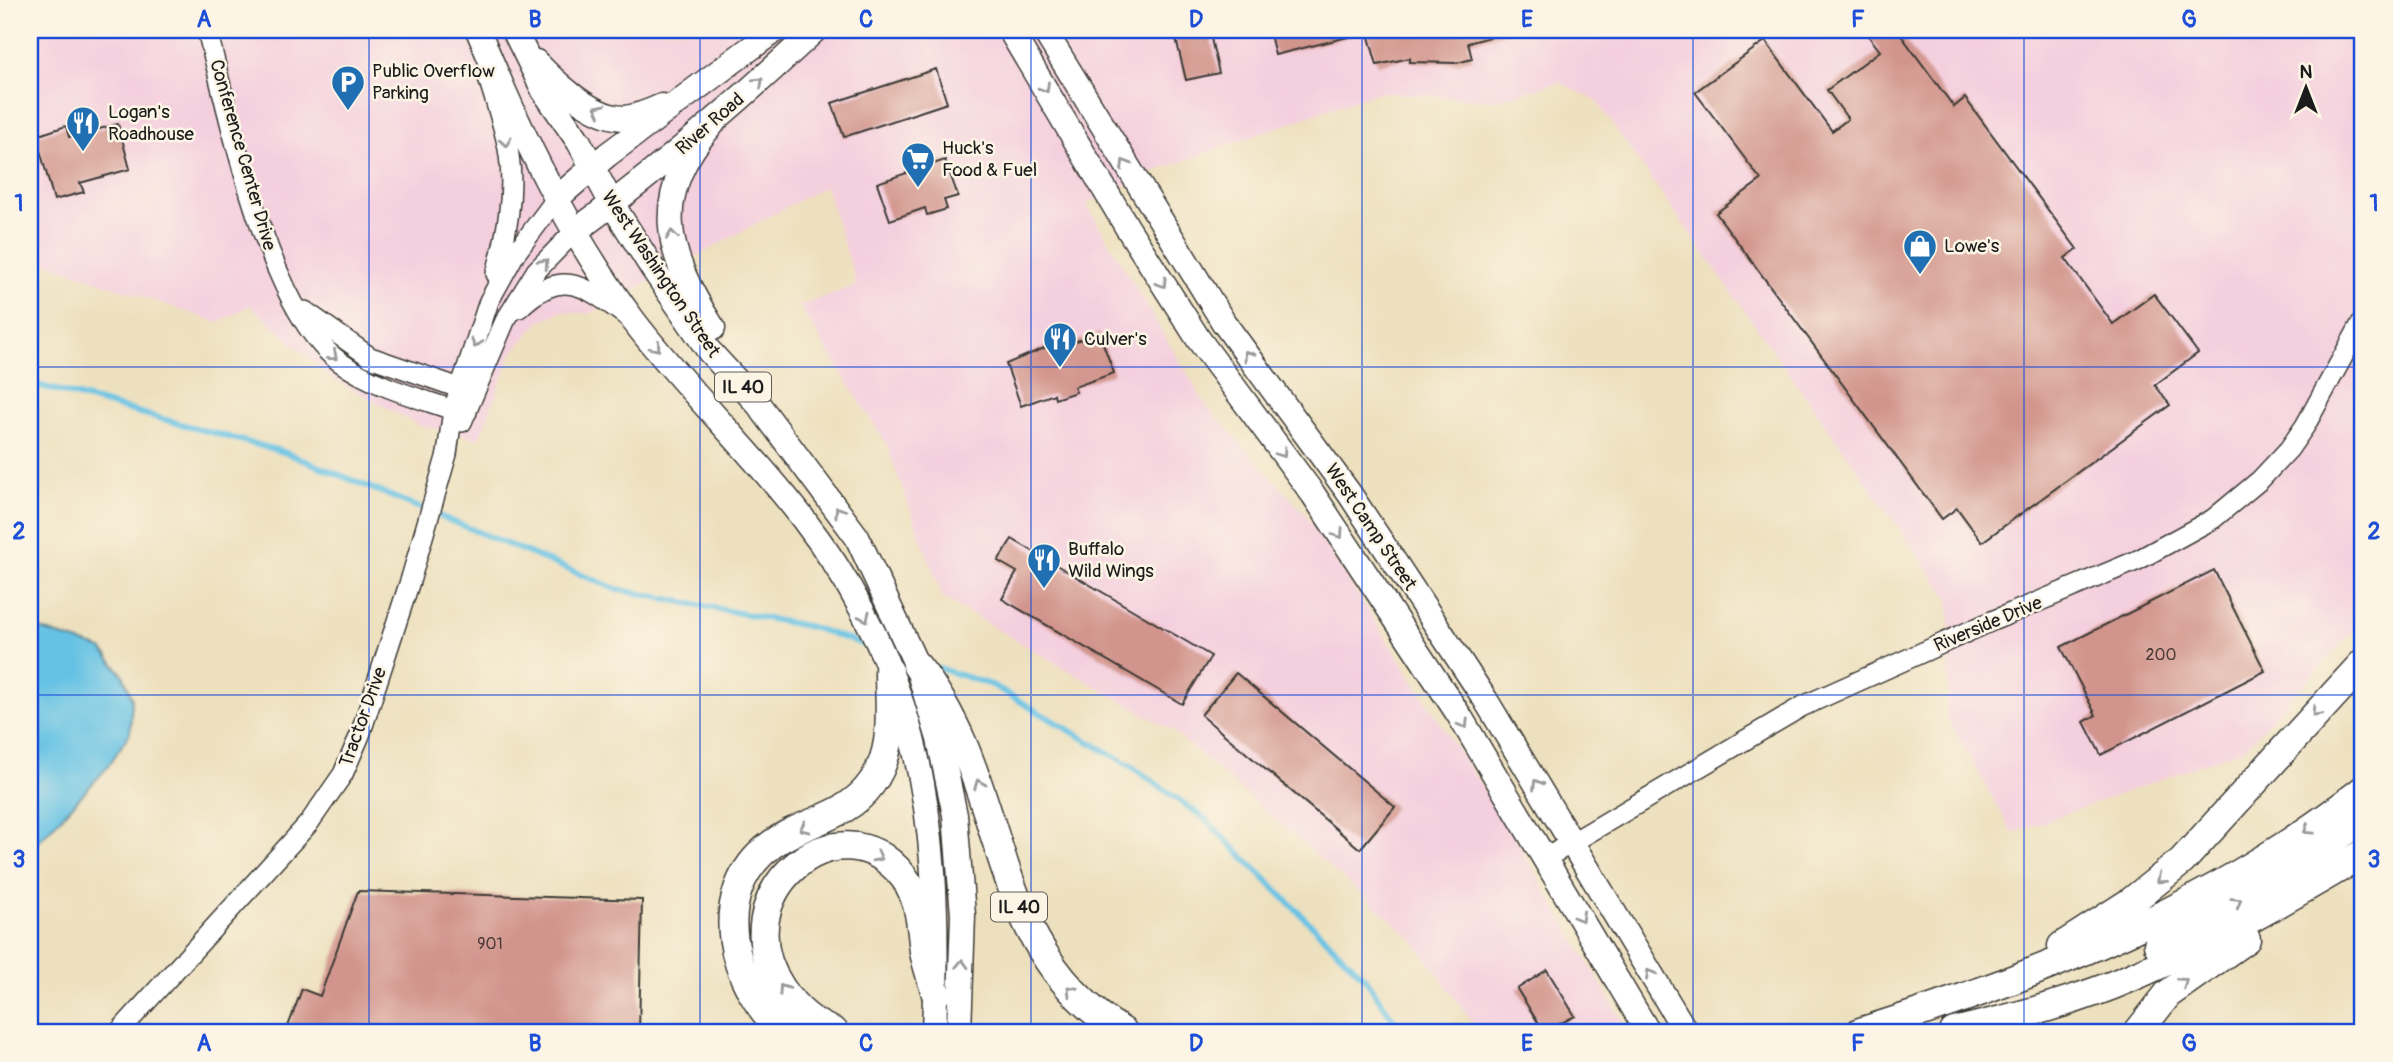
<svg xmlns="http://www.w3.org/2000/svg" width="2393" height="1062" font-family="Pangolin,sans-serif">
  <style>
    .built { fill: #f4cfde }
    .water { fill: #66c2e4; stroke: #416f80; stroke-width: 2 }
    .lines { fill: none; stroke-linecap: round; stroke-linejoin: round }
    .stream { stroke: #66c2e4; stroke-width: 6 }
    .building { fill: #d2958d }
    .minor-casing { stroke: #3b3934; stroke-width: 22 }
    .major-casing { stroke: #3b3934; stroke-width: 27 }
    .highway-casing { stroke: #3b3934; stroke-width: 31 }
    .minor { stroke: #fff; stroke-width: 19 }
    .major { stroke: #fff; stroke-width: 24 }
    .highway { stroke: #fff; stroke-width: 28 }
    .oneway { stroke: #999 }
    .grid { fill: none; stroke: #1d4ed8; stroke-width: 2; stroke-opacity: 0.55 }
    .labels { text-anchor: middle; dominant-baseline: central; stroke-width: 5; stroke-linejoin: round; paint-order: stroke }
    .number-label { font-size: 16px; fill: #4a3a38 }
    .shield { fill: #fcf5e5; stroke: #5f5d58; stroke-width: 2 }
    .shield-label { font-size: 18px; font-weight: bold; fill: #1c1c1c }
    .poi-label { font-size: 19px; fill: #1c1c1c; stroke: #fcf5e5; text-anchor: start }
    .street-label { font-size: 19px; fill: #1c1c1c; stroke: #fcf5e5 }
    .neatline { fill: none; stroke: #1d4ed8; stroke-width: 2.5 }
    .grid-label { font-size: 23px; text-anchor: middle; font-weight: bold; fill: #1d4ed8 }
  </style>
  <rect width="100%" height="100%" fill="#fcf5e5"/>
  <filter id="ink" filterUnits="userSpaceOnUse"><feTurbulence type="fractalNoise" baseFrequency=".0143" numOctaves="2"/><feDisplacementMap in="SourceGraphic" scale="14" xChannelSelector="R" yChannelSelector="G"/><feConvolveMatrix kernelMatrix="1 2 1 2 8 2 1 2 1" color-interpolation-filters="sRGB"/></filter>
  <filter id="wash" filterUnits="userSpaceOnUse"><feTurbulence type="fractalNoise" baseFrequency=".00686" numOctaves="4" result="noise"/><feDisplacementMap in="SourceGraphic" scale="28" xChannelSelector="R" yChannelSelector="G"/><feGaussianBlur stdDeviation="1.57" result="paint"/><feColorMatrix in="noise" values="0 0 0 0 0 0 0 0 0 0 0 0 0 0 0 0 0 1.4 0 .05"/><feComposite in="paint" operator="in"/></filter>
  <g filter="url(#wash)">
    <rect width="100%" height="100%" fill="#ede0be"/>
    <!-- built -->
    <path class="built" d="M 30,30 L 2363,30 L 2363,621 L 2243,749 L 2013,833 L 1947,718 L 1950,600 L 1596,101 L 1560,82 L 1496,100 L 1377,92 L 1158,170 L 1086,204 L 1207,407 L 1306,515 L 1510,830 L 1629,1032 L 1479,1032 L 1412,938 L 1172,730 L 943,598 L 886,443 L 799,306 L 857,285 L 825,186 L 590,314 L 561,311 L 539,322 L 512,353 L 479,439 L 419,425 L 331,378 L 250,305 L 219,323 L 30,257 Z"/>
    <!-- water -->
    <path class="water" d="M 30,626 L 102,649 L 123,675 L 132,698 L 130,733 L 107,768 L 30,851 Z"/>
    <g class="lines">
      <!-- stream -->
      <path class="stream" d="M 30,383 L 284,452 L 616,589 L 811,627 L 871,647
        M 928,665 L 992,685 L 1131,766 L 1204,818 L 1364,977 L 1402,1032"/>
    </g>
    <g id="blocks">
      <!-- building -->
      <path class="building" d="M 1174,30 L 1209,30 L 1219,73 L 1186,80 Z
        M 1269,30 L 1355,30 L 1356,35 L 1275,55 Z
        M 1367,30 L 1504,30 L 1505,33 L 1468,43 L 1472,59 L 1457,63 L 1410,62 L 1410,58 L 1377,65 Z
        M 1864,30 L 1897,30 L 1954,107 L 1965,98 L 2077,249 L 2065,258 L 2113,324 L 2154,294 L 2198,353 L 2155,385 L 2170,405 L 1982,542 L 1957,508 L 1942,519 L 1716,213 L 1761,180 L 1695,92 L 1765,41 L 1832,131 L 1848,119 L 1827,90 L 1880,51 Z
        M 936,69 L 947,103 L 844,137 L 832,103 Z
        M 118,124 L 130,169 L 80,183 L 84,192 L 54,200 L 36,136 L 66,126 L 69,137 Z
        M 945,160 L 958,196 L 944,200 L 947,209 L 927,215 L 925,208 L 890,220 L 877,183 Z
        M 1099,333 L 1114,373 L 1074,387 L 1076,392 L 1055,399 L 1054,394 L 1021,406 L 1006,364 L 1059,342 L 1060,347 Z
        M 1012,539 L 1211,656 L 1182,704 L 1002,599 L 1017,572 L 998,561 Z
        M 2214,570 L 2265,671 L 2101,755 L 2084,722 L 2096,715 L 2061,647 Z
        M 1236,673 L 1395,807 L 1360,849 L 1201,715 Z
        M 358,891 L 642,900 L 639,1032 L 286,1032 L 302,989 L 320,996 Z
        M 1547,970 L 1575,1016 L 1544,1032 L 1517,989 Z"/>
    </g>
  </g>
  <g filter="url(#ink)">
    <use href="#blocks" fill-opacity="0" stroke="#3b3934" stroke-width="2"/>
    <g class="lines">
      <!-- minor casing -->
      <g class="minor-casing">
        <path id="minor" d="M 207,30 C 229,115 268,311 340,362 C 373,386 416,397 453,410 L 467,412
          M 486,71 C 494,99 505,127 509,155 C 515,194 506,237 496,274
          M 519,308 C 562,267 584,285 625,315
          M 305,311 L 370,357 L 471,392
          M 462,422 L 505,321 L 536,271 L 574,232
          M 1546,858 L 1801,707 L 1992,621 L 2138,560 L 2213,519 L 2260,480 L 2289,449 L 2305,426 L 2363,320
          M 119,1032 L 309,823 L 343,774 L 360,735 L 411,578 L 447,454 L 453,410 L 489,301 L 515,254 L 556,199"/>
      </g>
      <!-- major casing -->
      <g class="major-casing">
        <path id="major" d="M 478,30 C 520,132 567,231 633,320 C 686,390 751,450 804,520 C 846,575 881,639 902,705 C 937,811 938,922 934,1032
          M 514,30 L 544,91 L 579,142 L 612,204 L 653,269 L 709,351 L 758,404 L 857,537 L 917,666 L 939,739 L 955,815 L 963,915 L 959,1032
          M 1010,30 L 1127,227 L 1199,340 L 1313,494 L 1459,715 L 1648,1032
          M 1044,30 L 1224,323 L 1349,493 L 1485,699 L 1686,1032
          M 536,62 C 556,83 593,118 624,118 C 636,117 651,111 662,106
          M 556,199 L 607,155 L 775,30
          M 574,232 C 660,170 738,102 815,30
          M 713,328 C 664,251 649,195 714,122"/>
      </g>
      <!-- highway casing -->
      <g class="highway-casing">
        <path id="highway" d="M 917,666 C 1013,785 981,944 1123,1032
          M 2158,945 L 2228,908 L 2363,820
          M 2062,946 L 2132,901 L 2182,861 L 2363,663
          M 784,1032 C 732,986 706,894 771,845 C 803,820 846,819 871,784 C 896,751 889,708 889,671
          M 834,1032 C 812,1024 794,1008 781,988 C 719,895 838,795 903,876 C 920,897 921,926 924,952 C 927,966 932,980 936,994
          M 1860,1032 C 2039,976 2214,907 2363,790
          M 1954,1032 C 2007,1019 2062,1005 2113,985 C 2201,949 2282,902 2363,854
          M 2138,1032 L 2168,994 L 2246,939"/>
      </g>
      <!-- minor -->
      <use href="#minor" class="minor"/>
      <!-- major -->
      <use href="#major" class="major"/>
      <!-- highway -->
      <use href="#highway" class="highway"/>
    </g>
    <!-- one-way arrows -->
    <defs><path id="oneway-chevron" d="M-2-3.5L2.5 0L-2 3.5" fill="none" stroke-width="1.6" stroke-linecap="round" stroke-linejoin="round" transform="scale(1.75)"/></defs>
    <g class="oneway">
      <use href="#oneway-chevron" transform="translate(759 82) rotate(-43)"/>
      <use href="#oneway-chevron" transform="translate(1045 88) rotate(59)"/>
      <use href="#oneway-chevron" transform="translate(599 109) rotate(-154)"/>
      <use href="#oneway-chevron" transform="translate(506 142) rotate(77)"/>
      <use href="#oneway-chevron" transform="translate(1125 164) rotate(-121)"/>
      <use href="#oneway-chevron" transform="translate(672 235) rotate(-97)"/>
      <use href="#oneway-chevron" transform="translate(544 263) rotate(-47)"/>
      <use href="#oneway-chevron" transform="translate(1162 283) rotate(58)"/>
      <use href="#oneway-chevron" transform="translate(476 343) rotate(108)"/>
      <use href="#oneway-chevron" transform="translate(656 347) rotate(50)"/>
      <use href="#oneway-chevron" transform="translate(1248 355) rotate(-126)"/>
      <use href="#oneway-chevron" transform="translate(333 356) rotate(41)"/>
      <use href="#oneway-chevron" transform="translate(1282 453) rotate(54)"/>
      <use href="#oneway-chevron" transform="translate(839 511) rotate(-124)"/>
      <use href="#oneway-chevron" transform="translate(1339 534) rotate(56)"/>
      <use href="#oneway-chevron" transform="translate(865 617) rotate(65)"/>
      <use href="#oneway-chevron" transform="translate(2316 712) rotate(133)"/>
      <use href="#oneway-chevron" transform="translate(1464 724) rotate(58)"/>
      <use href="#oneway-chevron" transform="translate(979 784) rotate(-112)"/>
      <use href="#oneway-chevron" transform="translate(1537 784) rotate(-121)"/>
      <use href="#oneway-chevron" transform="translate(804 828) rotate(156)"/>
      <use href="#oneway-chevron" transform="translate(2308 830) rotate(146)"/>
      <use href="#oneway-chevron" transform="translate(878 857) rotate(28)"/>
      <use href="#oneway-chevron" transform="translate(2161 879) rotate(140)"/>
      <use href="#oneway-chevron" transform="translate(2237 902) rotate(-32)"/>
      <use href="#oneway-chevron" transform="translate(1580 917) rotate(60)"/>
      <use href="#oneway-chevron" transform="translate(962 964) rotate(-88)"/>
      <use href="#oneway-chevron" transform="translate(1650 974) rotate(-121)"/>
      <use href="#oneway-chevron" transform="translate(2183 982) rotate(-37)"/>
      <use href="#oneway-chevron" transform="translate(783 989) rotate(-125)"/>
      <use href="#oneway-chevron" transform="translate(1071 990) rotate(-134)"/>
    </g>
  </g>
  <!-- grid -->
  <path class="grid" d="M 369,30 L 369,1032M 700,30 L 700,1032M 1031,30 L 1031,1032M 1362,30 L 1362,1032M 1693,30 L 1693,1032M 2024,30 L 2024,1032M 30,367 L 2363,367M 30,695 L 2363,695"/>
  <!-- icons -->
  <defs>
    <g id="parking-pin" transform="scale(1.75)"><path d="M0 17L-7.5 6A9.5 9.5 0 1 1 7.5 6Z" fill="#1f6fb2" stroke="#fcf5e5"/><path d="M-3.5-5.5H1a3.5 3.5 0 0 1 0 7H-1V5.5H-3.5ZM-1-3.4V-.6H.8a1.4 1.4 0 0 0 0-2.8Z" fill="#fff"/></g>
    <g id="restaurant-pin" transform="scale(1.75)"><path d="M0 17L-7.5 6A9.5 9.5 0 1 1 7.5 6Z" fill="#1f6fb2" stroke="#fcf5e5"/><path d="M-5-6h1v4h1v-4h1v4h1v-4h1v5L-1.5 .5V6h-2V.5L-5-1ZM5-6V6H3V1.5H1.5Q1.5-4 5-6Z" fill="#fff"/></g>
    <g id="supermarket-pin" transform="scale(1.75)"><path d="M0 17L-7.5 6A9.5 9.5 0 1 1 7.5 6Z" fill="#1f6fb2" stroke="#fcf5e5"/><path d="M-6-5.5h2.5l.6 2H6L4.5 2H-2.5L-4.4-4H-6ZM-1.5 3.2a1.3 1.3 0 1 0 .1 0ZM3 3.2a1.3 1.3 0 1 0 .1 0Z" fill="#fff"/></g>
    <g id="shop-pin" transform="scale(1.75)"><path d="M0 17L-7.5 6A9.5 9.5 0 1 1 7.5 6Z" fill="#1f6fb2" stroke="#fcf5e5"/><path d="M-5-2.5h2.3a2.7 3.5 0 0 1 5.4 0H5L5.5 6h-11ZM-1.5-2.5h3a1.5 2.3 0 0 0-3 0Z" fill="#fff"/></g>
  </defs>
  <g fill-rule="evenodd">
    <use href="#parking-pin" x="348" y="82"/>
    <use href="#restaurant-pin" x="83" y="123"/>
    <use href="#supermarket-pin" x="918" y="159"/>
    <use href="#shop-pin" x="1920" y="246"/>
    <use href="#restaurant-pin" x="1060" y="339"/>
    <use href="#restaurant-pin" x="1044" y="560"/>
  </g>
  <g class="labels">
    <!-- number labels -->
    <g class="number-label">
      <text x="2161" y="655">200</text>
      <text x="490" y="944">901</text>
    </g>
    <!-- shield labels -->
    <g class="shield">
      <rect x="715" y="372.5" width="56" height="29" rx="5"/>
      <rect x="991" y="892.5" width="56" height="29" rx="5"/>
    </g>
    <g class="shield-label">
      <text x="743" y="387">IL 40</text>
      <text x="1019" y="907">IL 40</text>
    </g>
    <!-- poi labels -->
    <g class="poi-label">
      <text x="372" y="71">Public Overflow<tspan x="372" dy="22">Parking</tspan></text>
      <text x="108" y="112">Logan's<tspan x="108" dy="22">Roadhouse</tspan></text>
      <text x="942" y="148">Huck's<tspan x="942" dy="22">Food &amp; Fuel</tspan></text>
      <text x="1944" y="246">Lowe's</text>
      <text x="1084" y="339">Culver's</text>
      <text x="1068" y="549">Buffalo<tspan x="1068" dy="22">Wild Wings</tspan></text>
    </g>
    <!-- street labels -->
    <g class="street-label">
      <text transform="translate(710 124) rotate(-41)">River Road</text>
      <text transform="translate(243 155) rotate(74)">Conference Center Drive</text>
      <text transform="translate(661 274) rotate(56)">West Washington Street</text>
      <text transform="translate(1371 527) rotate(56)">West Camp Street</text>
      <text transform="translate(1988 624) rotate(-23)">Riverside Drive</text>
      <text transform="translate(363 717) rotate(-70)">Tractor Drive</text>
    </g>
  </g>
  <!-- margin -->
  <rect width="2393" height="1062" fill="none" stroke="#fcf5e5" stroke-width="77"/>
  <!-- north arrow -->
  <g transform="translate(2306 88)" stroke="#fcf5e5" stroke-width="5" paint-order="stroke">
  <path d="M0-5L12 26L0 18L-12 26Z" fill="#1c1c1c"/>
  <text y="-10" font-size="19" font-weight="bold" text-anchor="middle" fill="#1c1c1c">N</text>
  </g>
  <rect x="38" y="38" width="2316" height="986" class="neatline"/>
  <g class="grid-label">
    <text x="204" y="27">A</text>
    <text x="535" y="27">B</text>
    <text x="866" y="27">C</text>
    <text x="1196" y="27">D</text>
    <text x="1527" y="27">E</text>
    <text x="1858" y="27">F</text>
    <text x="2189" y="27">G</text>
    <text x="19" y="211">1</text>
    <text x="2374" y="211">1</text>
    <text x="19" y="539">2</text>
    <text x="2374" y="539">2</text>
    <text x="19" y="867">3</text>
    <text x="2374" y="867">3</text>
    <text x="204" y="1051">A</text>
    <text x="535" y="1051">B</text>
    <text x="866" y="1051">C</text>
    <text x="1196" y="1051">D</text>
    <text x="1527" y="1051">E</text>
    <text x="1858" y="1051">F</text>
    <text x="2189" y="1051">G</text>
  </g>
</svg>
